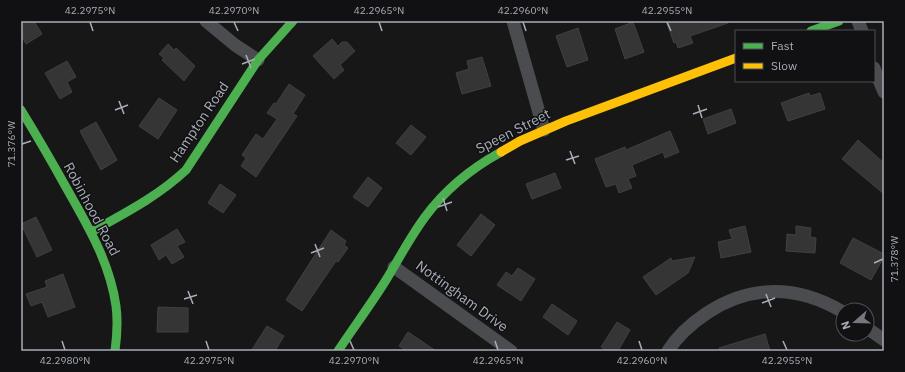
<svg xmlns="http://www.w3.org/2000/svg" width="905" height="372" font-family="'IBM Plex Sans',sans-serif">
  <style>
    .building { fill: #353536; stroke: #3f4043 }
    .lines { fill: none; stroke-linecap: round; stroke-linejoin: round }
    .street { stroke: #4b4c50; stroke-width: 13 }
    .fast { stroke: #4caf50; stroke-width: 9 }
    .slow { stroke: #ffc107; stroke-width: 9 }
    .ticks { fill: none; stroke: #a8adb8; stroke-width: 1.5 }
    .labels { text-anchor: middle; dominant-baseline: central; stroke-width: 3; stroke-linejoin: round; paint-order: stroke }
    .street-label { font-size: 14px; fill: #a8adb8; stroke: #111113 }
    .neatline { fill: none; stroke: #a8adb8; stroke-width: 1.5 }
    .ticks-label { font-size: 10px; text-anchor: middle; fill: #a8adb8 }
  </style>
  <rect width="100%" height="100%" fill="#171717"/>
  <!-- building -->
  <path class="building" d="M 21,21 L 34,21 L 42,34 L 26,44 L 21,35 Z
    M 666,21 L 727,21 L 728,23 L 690,36 L 693,43 L 678,48 L 676,42 L 674,43 Z
    M 633,22 L 644,52 L 625,59 L 615,29 Z
    M 578,28 L 588,60 L 567,67 L 556,36 Z
    M 332,39 L 338,46 L 342,42 L 347,42 L 355,51 L 340,65 L 344,70 L 334,79 L 313,56 Z
    M 168,44 L 174,50 L 176,48 L 195,66 L 184,81 L 162,60 L 164,58 L 159,54 Z
    M 482,57 L 491,86 L 462,94 L 456,73 L 469,69 L 467,61 Z
    M 67,61 L 76,77 L 67,82 L 72,92 L 60,99 L 45,73 Z
    M 289,84 L 305,95 L 293,114 L 297,116 L 256,177 L 241,166 L 246,158 L 242,155 L 256,134 L 263,139 L 277,119 L 267,113 L 274,103 L 276,104 Z
    M 809,93 L 810,96 L 820,93 L 825,109 L 788,121 L 781,103 Z
    M 159,98 L 177,110 L 158,139 L 139,126 Z
    M 731,109 L 736,123 L 708,134 L 703,119 Z
    M 96,122 L 117,160 L 101,170 L 80,131 Z
    M 411,125 L 426,137 L 411,155 L 396,143 Z
    M 670,131 L 679,152 L 665,158 L 663,152 L 632,165 L 636,176 L 628,179 L 632,188 L 619,193 L 616,184 L 606,187 L 595,159 L 625,147 L 626,150 Z
    M 858,140 L 884,163 L 884,194 L 842,159 Z
    M 555,173 L 561,188 L 532,199 L 526,184 Z
    M 368,177 L 382,188 L 368,207 L 353,197 Z
    M 220,184 L 236,195 L 223,213 L 208,203 Z
    M 481,214 L 495,225 L 471,256 L 457,245 Z
    M 36,217 L 52,250 L 37,257 L 21,224 Z
    M 745,226 L 751,252 L 721,258 L 718,242 L 732,239 L 729,230 Z
    M 796,226 L 811,228 L 810,237 L 816,238 L 815,253 L 786,251 L 787,234 L 796,235 Z
    M 177,229 L 185,242 L 177,246 L 184,257 L 172,264 L 166,255 L 159,260 L 151,245 Z
    M 331,230 L 346,241 L 344,245 L 348,248 L 338,262 L 336,261 L 302,311 L 286,300 Z
    M 853,238 L 884,254 L 884,257 L 871,280 L 840,263 Z
    M 695,257 L 688,273 L 656,295 L 643,277 L 671,258 L 672,261 Z
    M 518,268 L 535,279 L 521,301 L 497,285 L 506,272 L 512,276 Z
    M 63,274 L 75,307 L 48,317 L 42,302 L 31,306 L 26,294 L 47,287 L 45,281 Z
    M 552,304 L 577,321 L 568,335 L 543,317 Z
    M 158,307 L 188,308 L 188,332 L 157,332 Z
    M 617,322 L 630,330 L 618,351 L 607,351 L 601,347 Z
    M 267,326 L 284,336 L 275,351 L 251,351 Z
    M 408,332 L 436,351 L 407,351 L 399,346 Z
    M 765,334 L 770,351 L 720,351 L 719,348 Z"/>
  <g class="lines">
    <!-- street -->
    <path class="street" d="M 206,21 L 235,45 L 258,60
      M 513,21 L 544,130
      M 858,21 L 862,31
      M 874,68 L 884,92
      M 394,267 L 511,351
      M 867,328 L 884,340
      M 668,351 C 678,335 692,323 707,313 C 751,284 798,285 843,312"/>
    <!-- fast -->
    <path class="fast" d="M 811,31 L 839,21
      M 21,110 C 37,136 52,162 67,189 C 88,226 110,263 116,306 C 118,321 117,336 115,351
      M 91,232 C 125,213 157,197 186,170 L 258,60 L 293,21
      M 338,351 C 354,327 371,304 386,280 C 399,259 410,237 425,217 C 444,191 472,168 501,152"/>
    <!-- slow -->
    <path class="slow" d="M 501,152 L 520,141 L 566,121 L 736,58"/>
  </g>
  <!-- ticks -->
  <path class="ticks" d="M 90,22 L 93,31M 234,22 L 238,31M 379,22 L 382,31M 523,22 L 526,31M 667,22 L 671,31M 246,55 L 251,68M 242,64 L 255,59M 119,101 L 124,114M 698,105 L 702,118M 115,110 L 128,105M 693,114 L 707,109M 22,144 L 31,141M 570,151 L 575,164M 566,160 L 579,156M 443,198 L 447,211M 438,207 L 452,202M 315,244 L 320,257M 311,253 L 324,248M 874,263 L 883,259M 188,291 L 193,304M 766,294 L 771,307M 184,299 L 197,295M 762,303 L 775,298M 62,341 L 65,350M 206,341 L 209,350M 350,341 L 354,350M 495,341 L 498,350M 639,341 L 642,350M 783,341 L 787,350"/>
  <g class="labels">
    <!-- street labels -->
    <g class="street-label">
      <text transform="translate(199 122) rotate(-56)">Hampton Road</text>
      <text transform="translate(513 131) rotate(-27)">Speen Street</text>
      <text transform="translate(92 209) rotate(62)">Robinhood Road</text>
      <text transform="translate(462 296) rotate(36)">Nottingham Drive</text>
    </g>
  </g>
  <!-- border -->
  <rect width="905" height="372" fill="none" stroke="#111113" stroke-width="44"/>
  <!-- legend -->
  <rect x="735" y="30" width="140" height="52" fill="#111113" stroke="#4d4f55"/>
  <rect x="743" y="43" width="20" height="6" fill="#4caf50" stroke="#4d4f55"/>
  <text x="771" y="50" font-size="12" fill="#a8adb8">Fast</text>
  <rect x="743" y="63" width="20" height="6" fill="#ffc107" stroke="#4d4f55"/>
  <text x="771" y="70" font-size="12" fill="#a8adb8">Slow</text>
  <!-- north arrow -->
  <g transform="translate(855 322) rotate(250)"><circle r="19" fill="#111113" stroke="#4d4f55"/>
  <path d="M0-3L7 15L0 10L-7 15Z" fill="#757880"/>
  <text y="-6" font-size="11" font-weight="bold" text-anchor="middle" fill="#a8adb8">N</text>
  </g>
  <rect x="22" y="22" width="861" height="328" class="neatline"/>
  <g class="ticks-label">
    <text x="90" y="14">42.2975°N</text>
    <text x="234" y="14">42.2970°N</text>
    <text x="379" y="14">42.2965°N</text>
    <text x="523" y="14">42.2960°N</text>
    <text x="667" y="14">42.2955°N</text>
    <text transform="translate(11 144) rotate(-90)" y="4">71.376°W</text>
    <text transform="translate(894 259) rotate(-90)" y="4">71.378°W</text>
    <text x="65" y="364">42.2980°N</text>
    <text x="209" y="364">42.2975°N</text>
    <text x="354" y="364">42.2970°N</text>
    <text x="498" y="364">42.2965°N</text>
    <text x="642" y="364">42.2960°N</text>
    <text x="787" y="364">42.2955°N</text>
  </g>
</svg>
